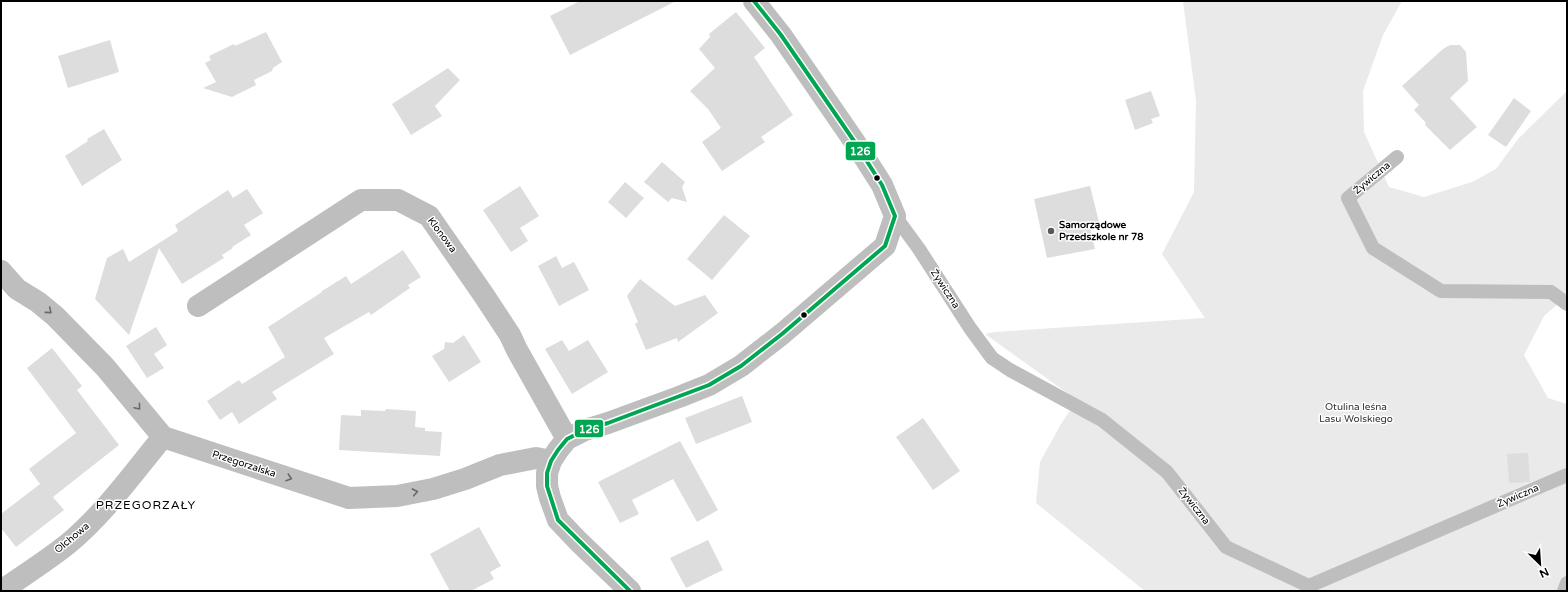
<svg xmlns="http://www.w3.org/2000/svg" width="1568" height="592" font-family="'Varela Round',sans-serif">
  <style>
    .green { fill: #eaeaea }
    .building { fill: #ddd }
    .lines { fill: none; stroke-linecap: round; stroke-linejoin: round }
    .lane { stroke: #bebebe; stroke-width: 14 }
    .street { stroke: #bebebe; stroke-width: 22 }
    .bus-1-casing { stroke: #fff; stroke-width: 7 }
    .bus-1 { stroke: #00a651; stroke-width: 4 }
    .oneway { stroke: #686868 }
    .bus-dot { fill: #000; stroke: #fff; stroke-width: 1.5 }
    .poi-dot { fill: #595959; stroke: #fff; stroke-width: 1.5 }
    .labels { text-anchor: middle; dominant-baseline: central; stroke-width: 3; stroke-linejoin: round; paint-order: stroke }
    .street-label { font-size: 10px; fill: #000; stroke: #fff }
    .poi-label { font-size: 10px; font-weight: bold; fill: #000; stroke: #fff; text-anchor: start }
    .park-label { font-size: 10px; fill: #303030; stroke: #fff }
    .quarter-label { font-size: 12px; letter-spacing: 1px; fill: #000; stroke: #fff }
    .line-badge { stroke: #fff; stroke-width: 1.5 }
    .badge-label { font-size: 11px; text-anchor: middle; font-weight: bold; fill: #fff }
  </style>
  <rect width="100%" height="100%" fill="#fff"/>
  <!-- green -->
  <path class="green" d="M 1183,1 L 1402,1 L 1383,35 L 1363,91 L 1364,132 L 1389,187 L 1424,197 L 1472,182 L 1496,169 L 1518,139 L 1567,91 L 1567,296 L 1544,316 L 1524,355 L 1548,398 L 1567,404 L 1567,591 L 1145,591 L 1036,503 L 1040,462 L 1061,424 L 1077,400 L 985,334 L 994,332 L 1205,318 L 1162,254 L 1194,192 L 1196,101 Z"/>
  <!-- building -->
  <path class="building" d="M 580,1 L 676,1 L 570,55 L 550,16 Z
    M 736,12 L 765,48 L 754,57 L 793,115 L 761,137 L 765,142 L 722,171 L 702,142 L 721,128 L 708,109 L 690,91 L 715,68 L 699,49 L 710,37 L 709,34 Z
    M 266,32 L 282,62 L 273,68 L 272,71 L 254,80 L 256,85 L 232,97 L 203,88 L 216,82 L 205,63 L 211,60 L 209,56 L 234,44 L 235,46 Z
    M 110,40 L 119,72 L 68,88 L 58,56 Z
    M 1450,45 L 1460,45 L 1466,52 L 1468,81 L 1450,98 L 1477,127 L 1450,150 L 1425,125 L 1426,123 L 1414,110 L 1419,105 L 1402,86 L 1443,49 Z
    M 448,68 L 460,80 L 435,106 L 442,116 L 411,135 L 392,104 Z
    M 1151,91 L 1160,116 L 1151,119 L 1153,123 L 1135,130 L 1125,100 Z
    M 1514,98 L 1531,111 L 1506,147 L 1488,135 Z
    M 104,129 L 122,160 L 82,186 L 65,156 L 88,141 L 87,139 Z
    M 662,162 L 685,182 L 682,187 L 687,202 L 672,198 L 668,202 L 644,182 Z
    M 625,182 L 644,198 L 626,218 L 608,202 Z
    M 520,186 L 539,216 L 520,228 L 528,241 L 511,252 L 483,210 Z
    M 1090,186 L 1099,222 L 1089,224 L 1095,249 L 1047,258 L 1034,199 Z
    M 247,189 L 263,213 L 244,225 L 251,235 L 232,247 L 233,248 L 222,255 L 224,258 L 182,284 L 159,248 L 129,335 L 95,299 L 107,258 L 123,249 L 129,262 L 178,231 L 175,225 L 228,190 L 233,198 Z
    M 724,215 L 750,236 L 712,280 L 687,259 Z
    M 403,250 L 421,277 L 408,285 L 410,288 L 371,315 L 369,312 L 324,338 L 334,354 L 272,392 L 277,399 L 239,424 L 232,412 L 220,420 L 207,401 L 239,380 L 242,384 L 285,357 L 268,327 L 322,292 L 322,291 L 346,276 L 351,284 Z
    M 556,256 L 562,268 L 574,262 L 589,290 L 559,306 L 538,266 Z
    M 640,279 L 675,306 L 705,295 L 718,313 L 678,342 L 677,338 L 646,350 L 635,324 L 638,322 L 627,296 Z
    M 156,327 L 167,345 L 154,354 L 164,368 L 147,378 L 126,346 Z
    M 464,335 L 481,362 L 449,382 L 432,356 L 444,349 L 445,342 L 453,343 Z
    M 562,340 L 569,351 L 588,340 L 608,372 L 572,394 L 545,349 Z
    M 52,348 L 82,386 L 77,390 L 119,445 L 53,497 L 64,510 L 16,547 L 1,528 L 1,514 L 40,484 L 29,469 L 76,433 L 27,368 Z
    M 742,396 L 752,422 L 696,444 L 685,418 Z
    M 386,409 L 416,411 L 415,427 L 425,428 L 425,431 L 442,432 L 440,456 L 339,450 L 341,415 L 361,416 L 361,410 L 385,411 Z
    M 923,418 L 960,471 L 933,490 L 896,437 Z
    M 680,441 L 718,510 L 697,522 L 673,479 L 632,500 L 639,514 L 620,523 L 598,482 Z
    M 1528,453 L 1530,482 L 1509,483 L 1507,454 Z
    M 479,527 L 501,566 L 490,572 L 494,579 L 471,591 L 450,591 L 430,554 Z
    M 708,540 L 723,570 L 686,588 L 670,558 Z"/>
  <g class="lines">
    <!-- lane -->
    <path class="lane" d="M 1397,157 L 1348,198 L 1373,248 L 1441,291 L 1551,292 L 1567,304
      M 895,216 L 919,249 L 970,328 L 992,358 L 1010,370 L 1102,420 L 1167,472 L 1226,547 L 1309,586 L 1567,475
      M 1564,591 L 1567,583"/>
    <!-- street -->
    <path class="street" d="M 1,271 L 17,289 L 38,302 L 55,316 L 105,367 L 163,437 L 349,498 L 397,496 L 433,489 L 465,479 L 500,465 L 536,458 L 551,461
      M 198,306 L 361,200 L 398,200 L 429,216 L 483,294 L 510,335 L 517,350 L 567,439
      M 1,591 C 24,575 48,560 69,543 C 105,513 133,473 163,437
      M 630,591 L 578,541 L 558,520 L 550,498 L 547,486 L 547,473 L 551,461 L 558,450 L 567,439 L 585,430 L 608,423 L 679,397 L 709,385 L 741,366 L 782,334 L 885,246 L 895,216 L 882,185 L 854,141 L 781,35 L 754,1"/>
    <!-- bus-1 casing -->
    <g class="bus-1-casing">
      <path id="bus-1" d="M 630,591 L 558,520 L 547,486 L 547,473 L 551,461 L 558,450 L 567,439 L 585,430 L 608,423 L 709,385 L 741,366 L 782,334 L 885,246 L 895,216 L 882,185 L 854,141 L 781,35 L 754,1"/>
    </g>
    <!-- bus-1 -->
    <use href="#bus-1" class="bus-1"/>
  </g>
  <!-- one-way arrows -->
  <defs><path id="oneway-chevron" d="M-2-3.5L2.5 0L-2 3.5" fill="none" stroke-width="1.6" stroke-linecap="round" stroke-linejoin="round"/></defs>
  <g class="oneway">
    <use href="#oneway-chevron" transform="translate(49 311) rotate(40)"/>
    <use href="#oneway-chevron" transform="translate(138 407) rotate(50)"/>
    <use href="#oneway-chevron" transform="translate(289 478) rotate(18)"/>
    <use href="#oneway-chevron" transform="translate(415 492) rotate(-11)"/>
  </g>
  <!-- markers -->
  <g class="bus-dot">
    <circle cx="877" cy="178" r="3.5"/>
    <circle cx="804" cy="315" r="3.5"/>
  </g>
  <circle class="poi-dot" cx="1051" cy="231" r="4"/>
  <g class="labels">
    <!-- street labels -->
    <g class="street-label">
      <text transform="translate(1372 178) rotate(-40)">Żywiczna</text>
      <text transform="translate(442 235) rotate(53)">Klonowa</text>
      <text transform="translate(945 289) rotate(57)">Żywiczna</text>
      <text transform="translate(244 464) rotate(18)">Przegorzalska</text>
      <text transform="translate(1518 496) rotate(-23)">Żywiczna</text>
      <text transform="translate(1194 506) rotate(52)">Żywiczna</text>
      <text transform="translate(72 538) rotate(-40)">Olchowa</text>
    </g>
    <!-- poi labels -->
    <g class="poi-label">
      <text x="1059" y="225">Samorządowe<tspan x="1059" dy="12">Przedszkole nr 78</tspan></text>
    </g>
    <!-- park labels -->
    <g class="park-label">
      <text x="1356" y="407">Otulina leśna<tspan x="1356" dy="12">Lasu Wolskiego</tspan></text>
    </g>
    <!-- quarter labels -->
    <g class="quarter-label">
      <text x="146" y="505">PRZEGORZAŁY</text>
    </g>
  </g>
  <g class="line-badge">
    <rect x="845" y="141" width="31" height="20" rx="4" fill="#00a651"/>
    <rect x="574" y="419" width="30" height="19" rx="4" fill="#00a651"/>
  </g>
  <g class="badge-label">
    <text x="860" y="155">126</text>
    <text x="589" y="433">126</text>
  </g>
  <!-- border -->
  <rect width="1568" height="592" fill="none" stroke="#000000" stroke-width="4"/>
  <!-- north arrow -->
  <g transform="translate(1540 564) rotate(155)" stroke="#ffffff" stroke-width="3" paint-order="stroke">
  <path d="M0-3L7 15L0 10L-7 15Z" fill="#000000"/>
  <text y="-6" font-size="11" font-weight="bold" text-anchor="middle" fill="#000000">N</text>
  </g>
</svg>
